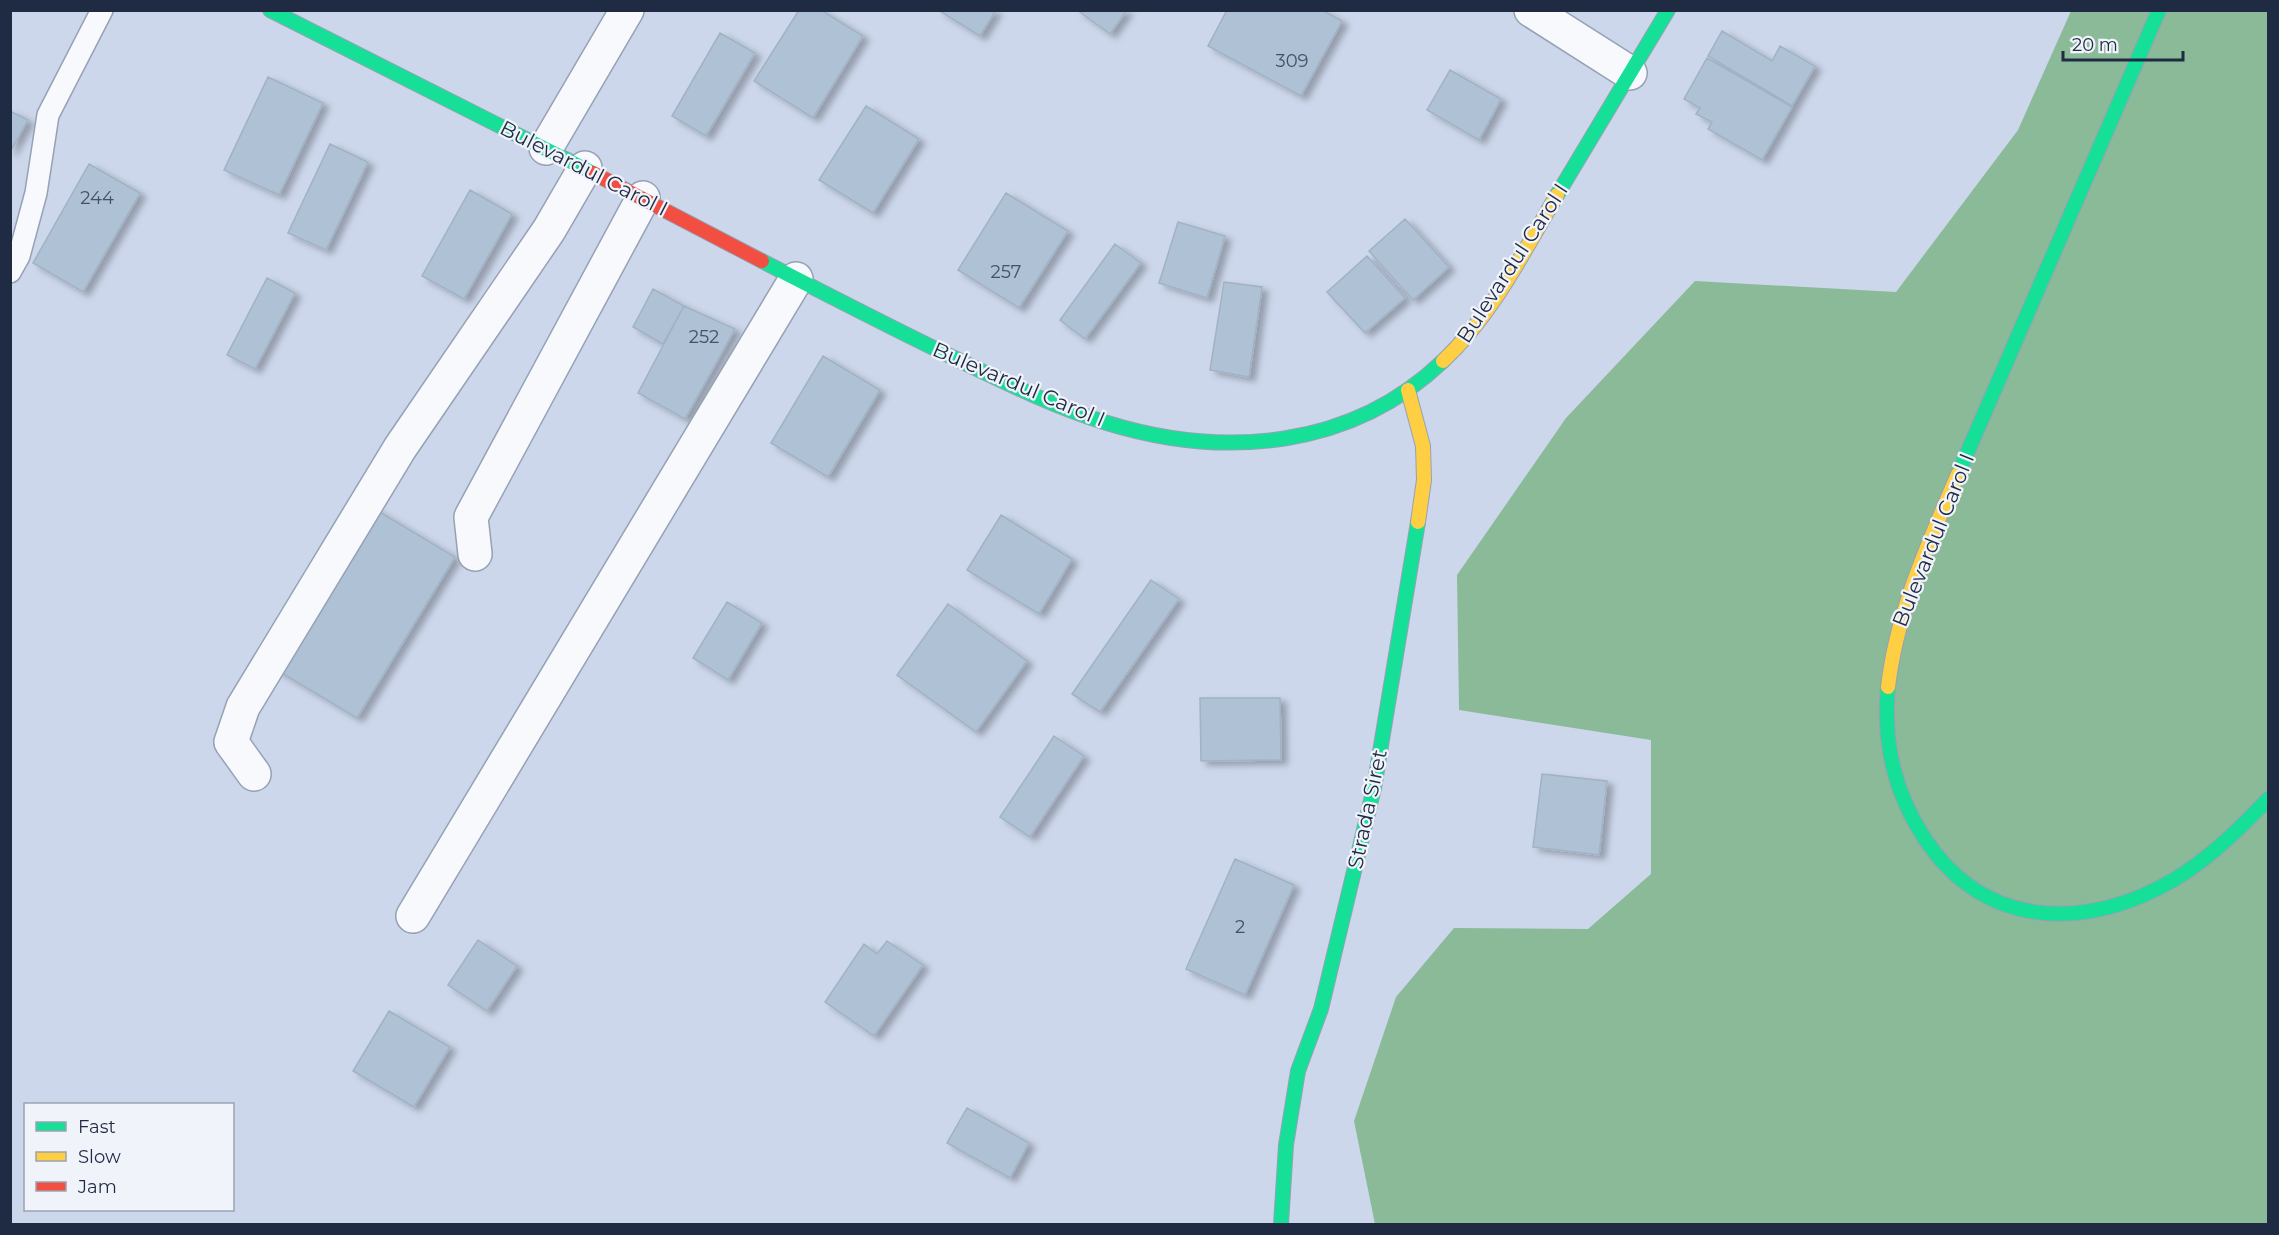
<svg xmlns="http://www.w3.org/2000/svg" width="2279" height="1235" font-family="Montserrat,sans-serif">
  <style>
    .forest { fill: #8aba98 }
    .building { fill: #aec1d5; stroke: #a1b2c4; stroke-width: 1.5; filter: url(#shadow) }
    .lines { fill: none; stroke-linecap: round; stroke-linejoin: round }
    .lane-casing { stroke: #96a1b5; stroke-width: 24 }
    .street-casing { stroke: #96a1b5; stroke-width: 36 }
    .fast-casing { stroke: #96a1b5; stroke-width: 16 }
    .slow-casing { stroke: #96a1b5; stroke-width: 16 }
    .jam-casing { stroke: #96a1b5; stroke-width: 16 }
    .lane { stroke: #f7f9fc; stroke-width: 21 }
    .street { stroke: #f7f9fc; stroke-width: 33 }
    .fast { stroke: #16e098; stroke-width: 14 }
    .slow { stroke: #ffcf43; stroke-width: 14 }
    .jam { stroke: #f24e42; stroke-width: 14 }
    .labels { text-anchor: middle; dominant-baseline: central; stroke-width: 4.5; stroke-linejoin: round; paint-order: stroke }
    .number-label { font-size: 18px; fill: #445168 }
    .street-label { font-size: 21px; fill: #1f2b43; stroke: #f0f3fa }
  </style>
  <defs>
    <filter id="shadow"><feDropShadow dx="6" dy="4" stdDeviation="3" flood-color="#0004"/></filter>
  </defs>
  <rect width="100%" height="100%" fill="#ccd7eb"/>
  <!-- forest -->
  <path class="forest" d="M 2071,11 L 2268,11 L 2268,1224 L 1375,1224 L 1354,1121 L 1396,997 L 1454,928 L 1588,929 L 1651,874 L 1651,740 L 1459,710 L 1457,575 L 1566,418 L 1695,281 L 1896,292 L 2018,130 Z"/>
  <!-- building -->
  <path class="building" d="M 799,10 L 821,10 L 863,36 L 813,118 L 754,81 Z
    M 938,10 L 996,10 L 980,36 Z
    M 1077,10 L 1127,10 L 1110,34 Z
    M 1227,10 L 1322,10 L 1342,21 L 1301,96 L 1208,46 Z
    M 1722,31 L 1772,61 L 1780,46 L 1815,66 L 1792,106 L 1708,56 Z
    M 720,33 L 755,53 L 706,136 L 672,116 Z
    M 1707,58 L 1792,107 L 1762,160 L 1708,129 L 1712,122 L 1696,114 L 1700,108 L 1684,99 Z
    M 1450,70 L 1501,99 L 1479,140 L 1427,110 Z
    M 268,77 L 323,103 L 279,195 L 224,170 Z
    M 866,106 L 919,139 L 873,213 L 819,180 Z
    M 10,111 L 28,120 L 10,152 Z
    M 330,144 L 368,162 L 326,250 L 288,233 Z
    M 89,164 L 140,193 L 83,292 L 33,263 Z
    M 470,190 L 512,214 L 464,299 L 422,276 Z
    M 1006,193 L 1068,231 L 1019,308 L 958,270 Z
    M 1405,219 L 1449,267 L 1413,300 L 1369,251 Z
    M 1178,222 L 1225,236 L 1207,298 L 1159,283 Z
    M 1115,244 L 1141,263 L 1085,339 L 1060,320 Z
    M 1367,256 L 1405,298 L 1365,333 L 1327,292 Z
    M 267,278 L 295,293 L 255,369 L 227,355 Z
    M 1224,282 L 1262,287 L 1249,377 L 1210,370 Z
    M 653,289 L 684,306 L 663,344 L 633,327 Z
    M 684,306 L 735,329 L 685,419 L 638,393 Z
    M 823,356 L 880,390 L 828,477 L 771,443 Z
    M 373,508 L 455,557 L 357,718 L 275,669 Z
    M 1001,515 L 1072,559 L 1039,614 L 967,570 Z
    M 1151,580 L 1179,599 L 1100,712 L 1072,694 Z
    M 727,602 L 762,623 L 728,680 L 693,658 Z
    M 948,604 L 1027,661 L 976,732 L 897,675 Z
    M 1200,698 L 1280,698 L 1281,760 L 1201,761 Z
    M 1054,736 L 1084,756 L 1030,837 L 1000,817 Z
    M 1542,774 L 1607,781 L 1599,855 L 1533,847 Z
    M 1235,859 L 1294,885 L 1245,995 L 1186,969 Z
    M 478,940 L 517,966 L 487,1011 L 448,985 Z
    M 887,941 L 923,965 L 874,1036 L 825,1002 L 864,944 L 877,954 Z
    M 389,1011 L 450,1047 L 414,1107 L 353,1071 Z
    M 967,1108 L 1029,1143 L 1010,1178 L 947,1143 Z"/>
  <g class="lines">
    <!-- lane casing -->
    <g class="lane-casing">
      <path id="lane" d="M 10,272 L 19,256 L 36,193 L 48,115 L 102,10"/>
    </g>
    <!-- street casing -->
    <g class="street-casing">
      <path id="street" d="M 1531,10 L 1630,73
        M 546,148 L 627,10
        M 475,554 L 471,517 L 643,198
        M 254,774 L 231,742 L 243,707 L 400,448 L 549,230 L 585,168
        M 413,916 L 796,279"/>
    </g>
    <!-- fast casing -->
    <g class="fast-casing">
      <path id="fast" d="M 270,10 L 593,173
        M 1557,195 L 1668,10
        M 762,261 C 824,293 886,325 948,355 C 1000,380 1052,406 1107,423 C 1224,459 1351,449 1443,361
        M 1958,474 L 2159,10
        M 1888,687 C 1883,743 1894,792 1925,839 C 1985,930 2088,931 2175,879 C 2210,858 2240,829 2268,799
        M 1281,1224 L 1286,1145 L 1298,1071 L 1321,1009 L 1374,788 L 1418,522"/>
    </g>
    <!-- slow casing -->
    <g class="slow-casing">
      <path id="slow" d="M 1443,361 C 1492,315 1523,253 1557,195
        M 1408,390 L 1423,446 L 1424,480 L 1418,522
        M 1888,687 C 1897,611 1928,544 1958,474"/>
    </g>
    <!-- jam casing -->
    <g class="jam-casing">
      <path id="jam" d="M 593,173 L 762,261"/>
    </g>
    <!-- lane -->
    <use href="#lane" class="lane"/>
    <!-- street -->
    <use href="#street" class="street"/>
    <!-- fast -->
    <use href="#fast" class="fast"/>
    <!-- slow -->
    <use href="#slow" class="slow"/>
    <!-- jam -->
    <use href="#jam" class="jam"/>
  </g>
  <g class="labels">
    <!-- number labels -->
    <g class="number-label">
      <text x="1292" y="61">309</text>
      <text x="97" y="198">244</text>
      <text x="1006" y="272">257</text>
      <text x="704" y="337">252</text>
      <text x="1240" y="927">2</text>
    </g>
    <!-- street labels -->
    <g class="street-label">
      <text transform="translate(584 168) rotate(27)">Bulevardul Carol I</text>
      <text transform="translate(1512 263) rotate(-57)">Bulevardul Carol I</text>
      <text transform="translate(1019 384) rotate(23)">Bulevardul Carol I</text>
      <text transform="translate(1933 540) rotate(-68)">Bulevardul Carol I</text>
      <text transform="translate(1367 809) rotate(-78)">Strada Siret</text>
    </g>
  </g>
  <!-- border -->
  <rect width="2279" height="1235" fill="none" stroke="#1f2b43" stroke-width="24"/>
  <!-- legend -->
  <rect x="24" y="1103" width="210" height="108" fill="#f0f3fa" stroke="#9ca3b1" stroke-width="1.5"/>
  <rect x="36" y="1122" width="30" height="9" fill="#16e098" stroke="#9ca3b1" stroke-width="1.5"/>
  <text x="78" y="1133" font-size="18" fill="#1f2b43">Fast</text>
  <rect x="36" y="1152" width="30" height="9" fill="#ffcf43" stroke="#9ca3b1" stroke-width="1.5"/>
  <text x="78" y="1163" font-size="18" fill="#1f2b43">Slow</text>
  <rect x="36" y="1182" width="30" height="9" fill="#f24e42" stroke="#9ca3b1" stroke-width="1.5"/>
  <text x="78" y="1193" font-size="18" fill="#1f2b43">Jam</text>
  <!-- scale -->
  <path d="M2063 51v9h120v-9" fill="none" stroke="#1f2b43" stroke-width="3"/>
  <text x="2072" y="51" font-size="18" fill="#1f2b43" stroke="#f0f3fa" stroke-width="4.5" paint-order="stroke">20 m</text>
</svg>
